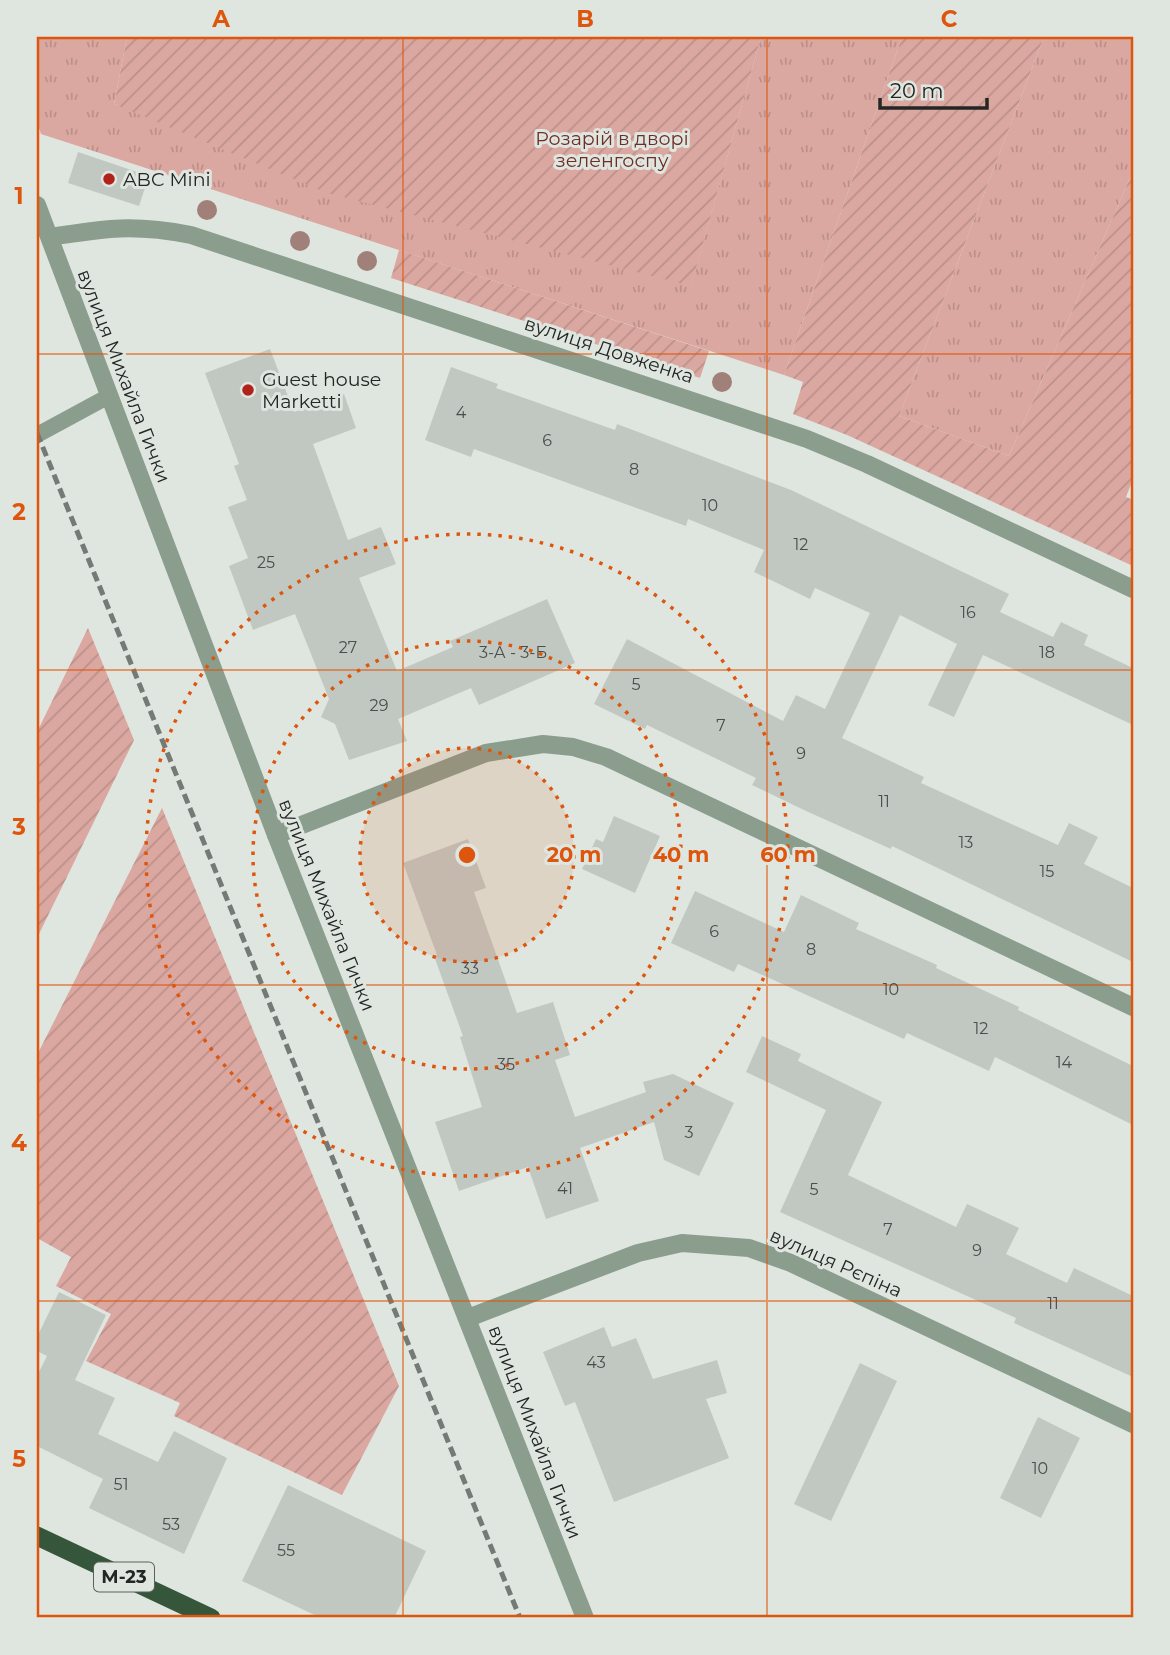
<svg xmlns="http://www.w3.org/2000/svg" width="1170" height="1655" font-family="Montserrat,sans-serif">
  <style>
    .grass { fill: url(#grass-tufts) }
    .garden { fill: url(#garden-furrows) }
    .building { fill: #c1c8c2 }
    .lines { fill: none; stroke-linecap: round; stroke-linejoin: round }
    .service { stroke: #8b9d8d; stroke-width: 16 }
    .minor { stroke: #8b9d8d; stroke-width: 18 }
    .tertiary { stroke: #8b9d8d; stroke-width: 18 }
    .trunk { stroke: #35563a; stroke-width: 19 }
    .rail { stroke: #767a76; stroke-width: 5; stroke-dasharray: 10 5; stroke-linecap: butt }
    .tree { fill: #a1807a }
    .grid { fill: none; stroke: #de560d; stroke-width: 2; stroke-opacity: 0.55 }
    .ring { fill: none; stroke: #de560d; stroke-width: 3.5; stroke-dasharray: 3.5 7 }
    .poi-dot { fill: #b2221d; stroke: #dfe6e0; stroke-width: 2.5 }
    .labels { text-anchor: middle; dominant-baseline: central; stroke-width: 6; stroke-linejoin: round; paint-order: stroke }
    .number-label { font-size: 16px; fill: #4b4e4c }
    .shield { fill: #dfe6e0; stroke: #5c605c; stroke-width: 2 }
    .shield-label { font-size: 18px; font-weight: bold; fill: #242624 }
    .park-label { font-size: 19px; fill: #6f2d26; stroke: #dfe6e0 }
    .poi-label { font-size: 19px; fill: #242624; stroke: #dfe6e0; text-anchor: start }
    .street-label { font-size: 19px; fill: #242624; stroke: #dfe6e0 }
    .centre { fill: #de560d; stroke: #dfe6e0; stroke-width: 3.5 }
    .ring-label { font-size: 21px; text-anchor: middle; font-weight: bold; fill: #de560d; stroke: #dfe6e0; stroke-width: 6; stroke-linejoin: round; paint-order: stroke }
    .neatline { fill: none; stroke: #de560d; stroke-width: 2.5 }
    .grid-label { font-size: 23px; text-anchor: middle; font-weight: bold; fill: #de560d }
  </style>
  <defs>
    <pattern id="grass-tufts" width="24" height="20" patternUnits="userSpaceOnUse" patternTransform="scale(1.75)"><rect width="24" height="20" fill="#dba8a1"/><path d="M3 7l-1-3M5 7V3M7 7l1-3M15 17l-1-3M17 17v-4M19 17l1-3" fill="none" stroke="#bc908a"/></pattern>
    <pattern id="garden-furrows" width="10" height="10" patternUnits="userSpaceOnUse" patternTransform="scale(1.75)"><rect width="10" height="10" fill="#dba8a1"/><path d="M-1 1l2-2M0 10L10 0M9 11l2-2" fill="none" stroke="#bc908a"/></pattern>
  </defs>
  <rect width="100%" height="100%" fill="#dfe6e0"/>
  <!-- grass -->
  <path class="grass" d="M 37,37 L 127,37 L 114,104 L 691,285 L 761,37 L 902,37 L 784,375 L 41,134 L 37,122 Z
    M 1044,37 L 1133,37 L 1133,171 L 1009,456 L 899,416 Z"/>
  <!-- garden -->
  <path class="garden" d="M 127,37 L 761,37 L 691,286 L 327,193 L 114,104 Z
    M 902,37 L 1044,37 L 899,416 L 1009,456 L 1133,171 L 1133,479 L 1126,497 L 1133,500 L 1133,566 L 847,435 L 793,414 L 803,382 L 784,375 Z
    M 399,250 L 709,351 L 700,378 L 391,278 Z
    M 88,628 L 134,740 L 37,938 L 37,732 Z
    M 162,808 L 399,1386 L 342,1495 L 174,1416 L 180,1403 L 86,1361 L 111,1314 L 56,1286 L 71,1257 L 37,1238 L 37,1055 Z"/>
  <!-- building -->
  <path class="building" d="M 78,152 L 149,176 L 139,206 L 68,183 Z
    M 270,349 L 294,412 L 344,394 L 356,428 L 313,444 L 348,540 L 381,527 L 396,564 L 359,578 L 397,671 L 453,647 L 450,641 L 547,599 L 575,663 L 479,705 L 471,688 L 398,719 L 407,741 L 349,760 L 335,724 L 321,717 L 329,699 L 295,614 L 253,630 L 229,566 L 248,558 L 228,507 L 247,500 L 234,466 L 239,464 L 205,373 Z
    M 451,367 L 498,384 L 496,388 L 615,430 L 617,424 L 791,490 L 1009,594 L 1000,612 L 1053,637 L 1061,622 L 1088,635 L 1084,645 L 1133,668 L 1133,725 L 983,655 L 954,717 L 928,705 L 957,644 L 900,615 L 842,738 L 924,777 L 921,783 L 1058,845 L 1069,823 L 1098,837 L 1084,864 L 1133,888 L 1133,962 L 892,846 L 891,849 L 806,811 L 752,785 L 756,778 L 647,725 L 645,729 L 594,704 L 627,639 L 783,721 L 796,695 L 825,709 L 870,613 L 815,588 L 810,599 L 754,572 L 764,550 L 688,519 L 686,526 L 474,449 L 471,457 L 425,440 Z
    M 614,816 L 660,836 L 635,893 L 582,869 L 596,839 L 603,842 Z
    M 468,839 L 486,888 L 474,892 L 517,1013 L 553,1002 L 570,1055 L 555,1060 L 575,1117 L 646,1092 L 643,1082 L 673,1074 L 734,1103 L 699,1176 L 664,1160 L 654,1122 L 580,1148 L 599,1201 L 546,1219 L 528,1167 L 459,1191 L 435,1122 L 482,1107 L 460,1037 L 463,1036 L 434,956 L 437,955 L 403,863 Z
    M 695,891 L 784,932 L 801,895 L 859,923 L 856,929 L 937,965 L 936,968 L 1019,1007 L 1018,1010 L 1133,1066 L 1133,1125 L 995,1057 L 989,1071 L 907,1033 L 904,1039 L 738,964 L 734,972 L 671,943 Z
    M 762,1036 L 801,1054 L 798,1061 L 882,1102 L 848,1175 L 956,1227 L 967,1204 L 1019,1228 L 1006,1254 L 1067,1283 L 1074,1268 L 1133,1296 L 1133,1377 L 1014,1323 L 1016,1318 L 780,1212 L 826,1110 L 746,1072 Z
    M 59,1292 L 106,1315 L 75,1380 L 115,1398 L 98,1434 L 158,1462 L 174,1431 L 227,1458 L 184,1554 L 89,1508 L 103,1479 L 37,1446 L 37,1376 L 47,1356 L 37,1351 L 37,1337 Z
    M 604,1327 L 612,1347 L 636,1338 L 653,1379 L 717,1360 L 727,1393 L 706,1399 L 729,1458 L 614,1502 L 575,1402 L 565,1406 L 543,1352 Z
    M 860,1363 L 897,1381 L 831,1521 L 794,1504 Z
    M 1038,1417 L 1080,1438 L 1041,1518 L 1000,1498 Z
    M 288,1485 L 426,1551 L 394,1618 L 321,1618 L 242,1581 Z"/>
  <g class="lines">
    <!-- service -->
    <path class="service" d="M 37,435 L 109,396"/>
    <!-- minor -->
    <path class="minor" d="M 50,237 C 107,228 134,224 191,235 L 807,439 L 867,464 L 1133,589
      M 276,835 L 486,753 L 543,744 L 573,747 L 606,757 L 1133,1007
      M 468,1318 L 638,1253 L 682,1243 L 749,1248 L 791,1263 L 1133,1424"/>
    <!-- tertiary -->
    <path class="tertiary" d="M 37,205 L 276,835 L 585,1618"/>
    <!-- trunk -->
    <path class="trunk" d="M 37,1536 L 211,1618"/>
    <!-- rail -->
    <path class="rail" d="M 37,433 L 520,1618"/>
  </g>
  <!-- trees -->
  <g class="tree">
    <circle cx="207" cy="210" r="10"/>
    <circle cx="300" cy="241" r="10"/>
    <circle cx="367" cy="261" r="10"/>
    <circle cx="722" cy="382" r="10"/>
  </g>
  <!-- grid -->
  <path class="grid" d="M 403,37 L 403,1618M 767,37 L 767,1618M 37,354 L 1133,354M 37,670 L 1133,670M 37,985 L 1133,985M 37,1301 L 1133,1301"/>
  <!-- distance rings -->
  <circle cx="467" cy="855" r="107" fill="#de560d" fill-opacity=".12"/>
  <g class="ring">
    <circle cx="467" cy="855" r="107"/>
    <circle cx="467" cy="855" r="214"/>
    <circle cx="467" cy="855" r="321"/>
  </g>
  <!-- markers -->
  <g class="poi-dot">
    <circle cx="109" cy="179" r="7"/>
    <circle cx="248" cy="390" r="7"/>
  </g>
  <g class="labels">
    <!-- number labels -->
    <g class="number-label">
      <text x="461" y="412">4</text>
      <text x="547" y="440">6</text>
      <text x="634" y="469">8</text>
      <text x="710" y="505">10</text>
      <text x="801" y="544">12</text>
      <text x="266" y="562">25</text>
      <text x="968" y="612">16</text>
      <text x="348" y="647">27</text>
      <text x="513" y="652">3-А - 3-Б</text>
      <text x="1047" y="652">18</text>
      <text x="636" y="684">5</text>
      <text x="379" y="705">29</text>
      <text x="721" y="725">7</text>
      <text x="801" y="753">9</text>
      <text x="884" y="801">11</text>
      <text x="966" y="842">13</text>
      <text x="1047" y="871">15</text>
      <text x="714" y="931">6</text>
      <text x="811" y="949">8</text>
      <text x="470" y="968">33</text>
      <text x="891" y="989">10</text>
      <text x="981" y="1028">12</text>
      <text x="1064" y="1062">14</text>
      <text x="506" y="1064">35</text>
      <text x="689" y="1132">3</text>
      <text x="565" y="1188">41</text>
      <text x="814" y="1189">5</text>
      <text x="888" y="1229">7</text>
      <text x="977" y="1250">9</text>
      <text x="1053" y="1303">11</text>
      <text x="596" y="1362">43</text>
      <text x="1040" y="1468">10</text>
      <text x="121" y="1484">51</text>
      <text x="171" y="1524">53</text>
      <text x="286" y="1550">55</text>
    </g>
    <!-- shield labels -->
    <rect class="shield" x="94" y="1562.5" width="60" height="29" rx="5"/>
    <g class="shield-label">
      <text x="124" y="1577">М-23</text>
    </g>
    <!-- park labels -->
    <g class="park-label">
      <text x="612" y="138">Розарій в дворі<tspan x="612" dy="22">зеленгоспу</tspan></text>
    </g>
    <!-- poi labels -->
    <g class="poi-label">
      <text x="123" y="179">ABC Mini</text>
      <text x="262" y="379">Guest house<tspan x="262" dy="22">Marketti</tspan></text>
    </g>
    <!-- street labels -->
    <g class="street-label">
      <text transform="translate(609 350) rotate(18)">вулиця Довженка</text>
      <text transform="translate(124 376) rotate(69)">вулиця Михайла Гички</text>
      <text transform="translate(327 905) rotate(68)">вулиця Михайла Гички</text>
      <text transform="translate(836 1263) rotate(24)">вулиця Рєпіна</text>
      <text transform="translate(535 1432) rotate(69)">вулиця Михайла Гички</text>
    </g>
  </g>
  <circle cx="467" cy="855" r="10" class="centre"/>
  <g class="ring-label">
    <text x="574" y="862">20 m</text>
    <text x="681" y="862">40 m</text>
    <text x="788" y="862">60 m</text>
  </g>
  <!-- border -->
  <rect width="1170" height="1655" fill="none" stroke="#dfe6e0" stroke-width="77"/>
  <!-- scale -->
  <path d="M880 98v10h107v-10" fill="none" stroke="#242624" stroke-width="3.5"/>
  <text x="890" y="98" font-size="21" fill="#242624" stroke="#dfe6e0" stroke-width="5" paint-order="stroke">20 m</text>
  <rect x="38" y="38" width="1094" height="1578" class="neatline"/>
  <g class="grid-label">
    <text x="221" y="27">A</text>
    <text x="585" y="27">B</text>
    <text x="949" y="27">C</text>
    <text x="19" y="204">1</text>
    <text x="19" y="520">2</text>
    <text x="19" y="835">3</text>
    <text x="19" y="1151">4</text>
    <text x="19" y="1467">5</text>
  </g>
</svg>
